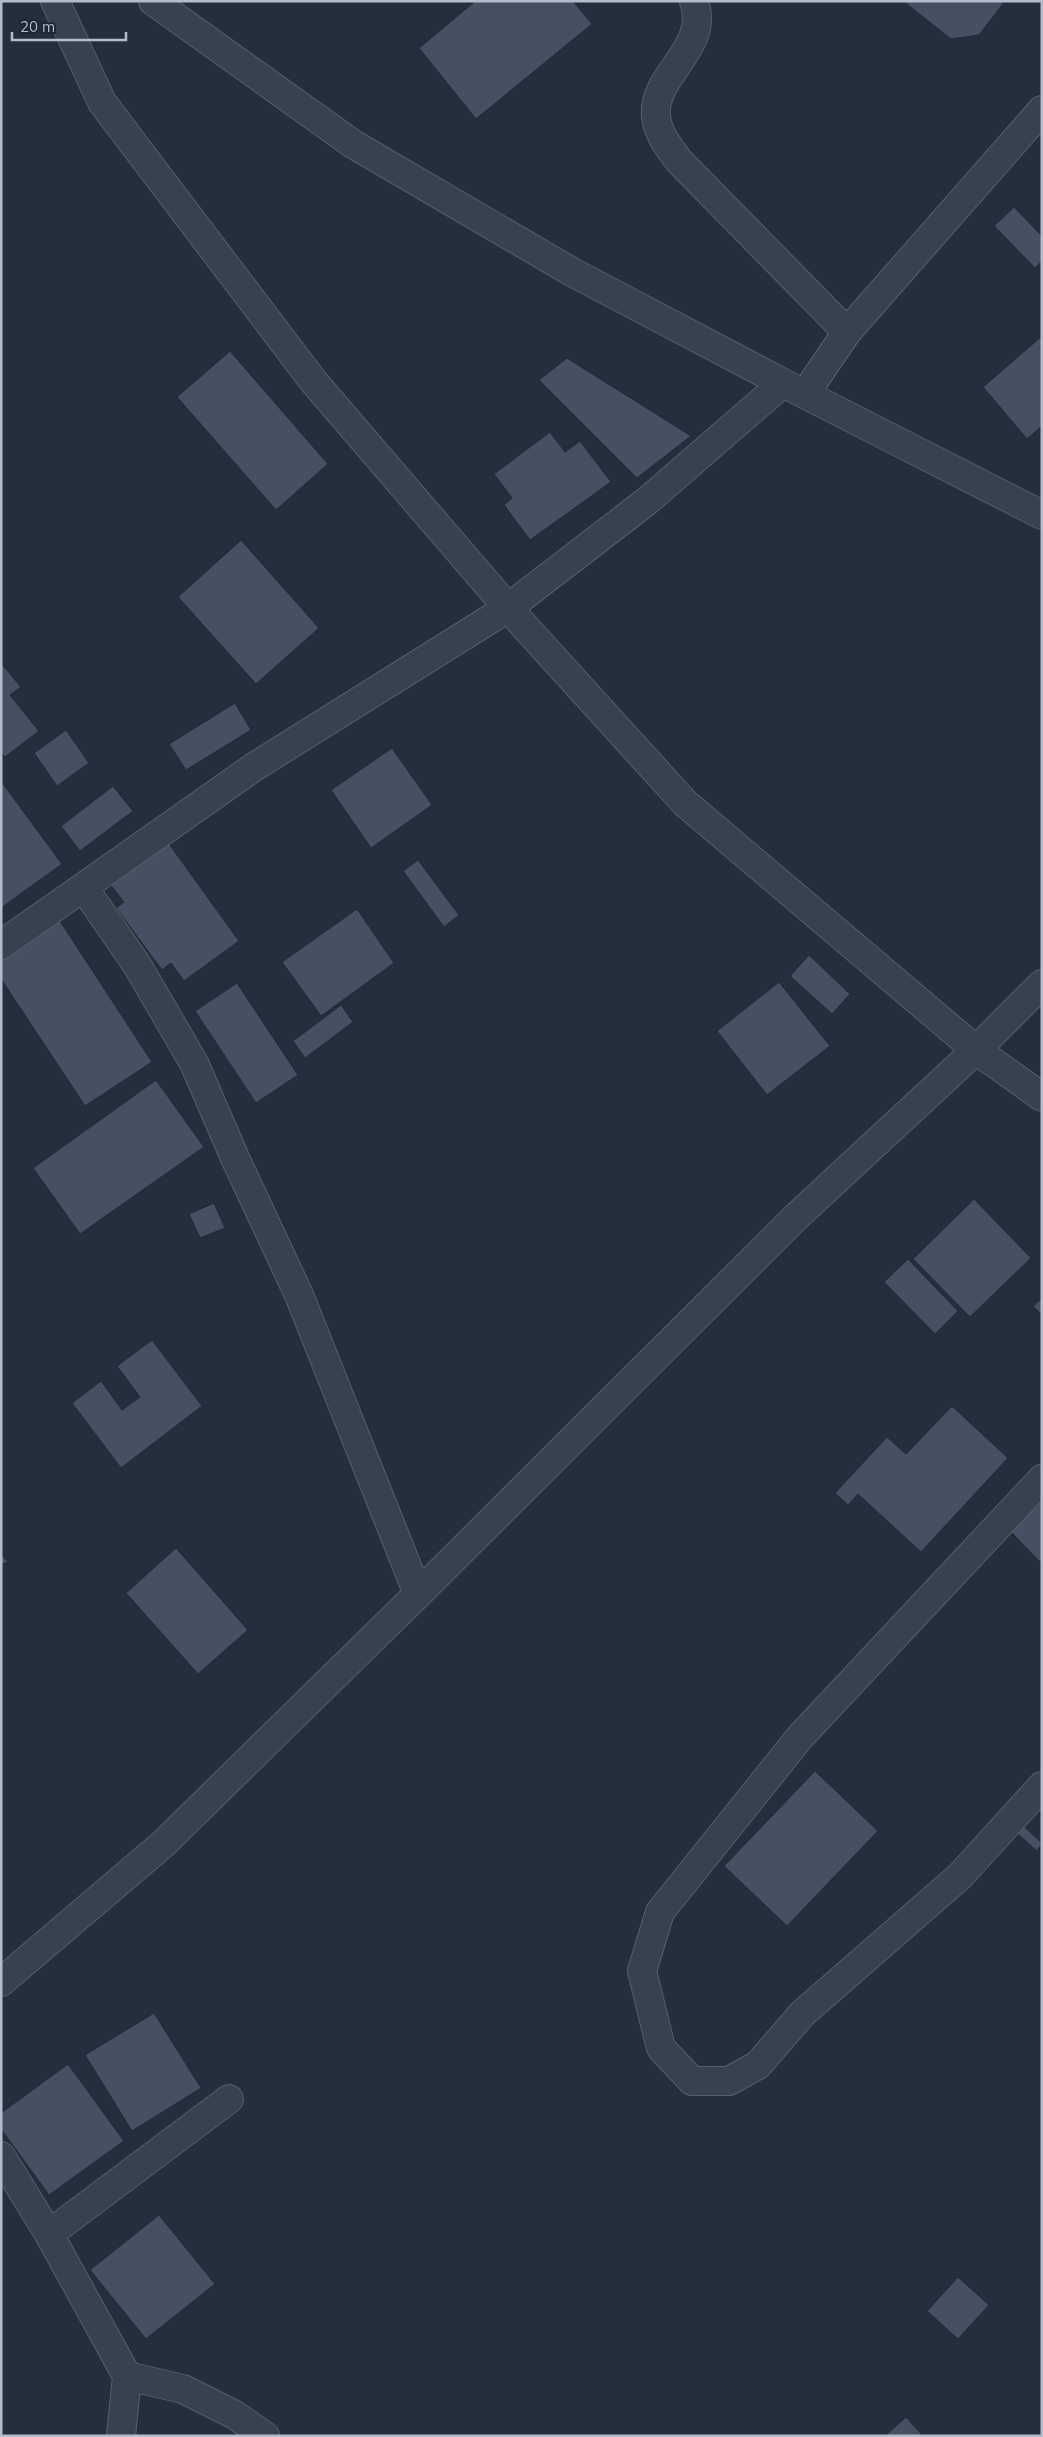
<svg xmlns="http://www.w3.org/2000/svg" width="1043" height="2437" font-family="Mulish,sans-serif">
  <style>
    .building { fill: #455162; stroke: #1f2835 }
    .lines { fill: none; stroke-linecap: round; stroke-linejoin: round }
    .minor-casing { stroke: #565f6c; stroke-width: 30 }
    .minor { stroke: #38414e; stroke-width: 28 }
  </style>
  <rect width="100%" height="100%" fill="#242f3e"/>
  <!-- building -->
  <path class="building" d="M 473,1 L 573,1 L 592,24 L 476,119 L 419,48 L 473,3 Z
    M 903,1 L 1005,1 L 979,35 L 951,39 Z
    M 1014,207 L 1042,236 L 1042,261 L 1035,268 L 994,226 Z
    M 1042,336 L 1042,426 L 1027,439 L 983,387 Z
    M 230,351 L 328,464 L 276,510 L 177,397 Z
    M 567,358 L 691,436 L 637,478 L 539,380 Z
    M 550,432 L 565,452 L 580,441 L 611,482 L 530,540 L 504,505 L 512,498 L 494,474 Z
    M 241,540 L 319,628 L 256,684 L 178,597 Z
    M 1,663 L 21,687 L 10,695 L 39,731 L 5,757 L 1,753 Z
    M 235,703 L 251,730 L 186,770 L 169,744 Z
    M 66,730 L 89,763 L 57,786 L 34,753 Z
    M 392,748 L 432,805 L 371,848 L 331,790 Z
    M 1,781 L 62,864 L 1,908 Z
    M 113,786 L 133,811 L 80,851 L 61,826 Z
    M 167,841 L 239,941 L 184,981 L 171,963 L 162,970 L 116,908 L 124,902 L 109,883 Z
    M 418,860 L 459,915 L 444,927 L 403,871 Z
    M 357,909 L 394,963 L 321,1016 L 282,962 Z
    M 60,921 L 152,1062 L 85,1106 L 1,979 L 1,959 Z
    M 809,955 L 850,994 L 832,1014 L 790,976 Z
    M 779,982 L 830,1046 L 767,1095 L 717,1031 Z
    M 237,983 L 298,1075 L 256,1103 L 195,1011 Z
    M 341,1005 L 353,1022 L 305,1058 L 293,1041 Z
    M 156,1080 L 204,1147 L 80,1234 L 33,1168 Z
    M 974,1199 L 1031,1258 L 970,1317 L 913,1259 Z
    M 214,1203 L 225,1228 L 200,1238 L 189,1214 Z
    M 908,1259 L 958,1311 L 935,1334 L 884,1282 Z
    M 1042,1298 L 1042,1315 L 1033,1306 Z
    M 152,1340 L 202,1406 L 121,1468 L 72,1403 L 101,1381 L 122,1410 L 140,1397 L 117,1366 Z
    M 952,1406 L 1008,1458 L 921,1552 L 858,1494 L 848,1505 L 835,1493 L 887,1437 L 906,1454 Z
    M 1042,1499 L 1042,1564 L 1009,1530 Z
    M 176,1548 L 248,1630 L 198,1674 L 126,1593 Z
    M 1,1554 L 8,1562 L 1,1565 Z
    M 815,1771 L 878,1831 L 787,1926 L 724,1866 Z
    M 1018,1821 L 1042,1843 L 1037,1851 L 1012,1829 Z
    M 154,2013 L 201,2088 L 132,2131 L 85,2055 Z
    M 68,2064 L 124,2141 L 49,2195 L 1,2129 L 1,2113 Z
    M 159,2215 L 215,2284 L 146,2339 L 90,2270 Z
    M 958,2277 L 989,2305 L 958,2339 L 927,2311 Z
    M 906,2417 L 923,2436 L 889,2436 L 887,2434 Z"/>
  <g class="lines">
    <!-- minor casing -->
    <g class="minor-casing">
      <path id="minor" d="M 55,1 L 102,102 L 126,134 L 314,382 L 508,608 L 685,803 L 976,1050 L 1042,1097
        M 153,1 L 353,144 L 572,272 L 783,383 L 1042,515
        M 694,1 C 711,49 651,75 656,117 C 658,134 669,147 679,161 L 847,332
        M 805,394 L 847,332 L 1042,110
        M 84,888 L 137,965 L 194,1063 L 235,1158 L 299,1295 L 418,1594
        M 1,945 L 254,767 L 508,608 L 647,501 L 783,383
        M 1042,1479 L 800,1737 L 660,1912 L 642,1971 L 661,2048 L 692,2081 L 729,2081 L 758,2065 L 802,2014 L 960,1876 L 1042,1786
        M 1,1982 L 163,1844 L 418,1594 L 796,1217 L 976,1050 L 1042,984
        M 1,2156 L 49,2234 L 127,2376 L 121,2436
        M 49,2234 L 229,2099
        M 127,2376 L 183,2389 L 235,2415 L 265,2436"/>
    </g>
    <!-- minor -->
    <use href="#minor" class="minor"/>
  </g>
  <!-- border -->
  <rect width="1043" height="2437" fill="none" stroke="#b4bcc9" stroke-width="5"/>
  <!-- scale -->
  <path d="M12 32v8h114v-8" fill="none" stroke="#b4bcc9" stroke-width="2.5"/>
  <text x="20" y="32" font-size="15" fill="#b4bcc9" stroke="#1d2633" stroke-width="4" paint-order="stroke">20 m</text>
</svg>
